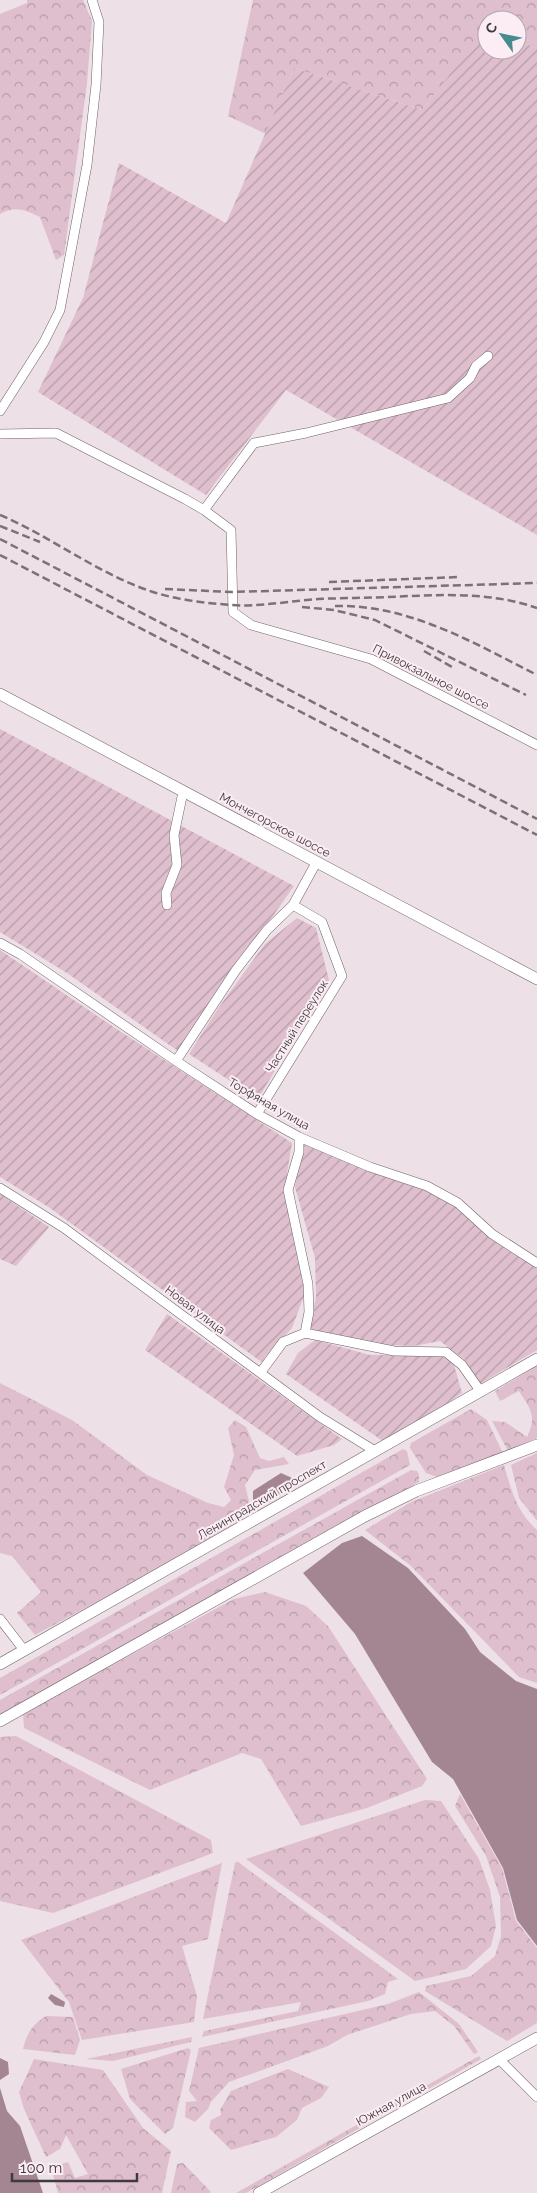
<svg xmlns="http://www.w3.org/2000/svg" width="537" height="2193" font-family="Raleway,sans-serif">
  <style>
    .forest { fill: url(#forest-crowns) }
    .garden { fill: url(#garden-furrows) }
    .water { fill: #a48693 }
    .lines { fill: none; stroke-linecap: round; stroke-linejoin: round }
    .minor-casing { stroke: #6e6368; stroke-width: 10 }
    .tertiary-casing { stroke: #6e6368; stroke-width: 12 }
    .minor { stroke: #fff; stroke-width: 9 }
    .tertiary { stroke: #fff; stroke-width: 11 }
    .rail { stroke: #7a7276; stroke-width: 2.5; stroke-dasharray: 8 4; stroke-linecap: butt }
    .labels { text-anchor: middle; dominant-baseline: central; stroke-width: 4; stroke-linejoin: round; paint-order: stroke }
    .street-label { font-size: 12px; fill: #3f3a3c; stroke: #fbedf3 }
  </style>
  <defs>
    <pattern id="forest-crowns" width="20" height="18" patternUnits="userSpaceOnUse" patternTransform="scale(1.25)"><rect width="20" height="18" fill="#dfbfcd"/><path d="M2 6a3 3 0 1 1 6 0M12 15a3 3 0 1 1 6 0" fill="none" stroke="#b69ca8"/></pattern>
    <pattern id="garden-furrows" width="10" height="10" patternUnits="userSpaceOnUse" patternTransform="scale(1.25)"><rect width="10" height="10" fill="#dfbfcd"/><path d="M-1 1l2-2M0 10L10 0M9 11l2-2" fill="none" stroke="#b69ca8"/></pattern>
  </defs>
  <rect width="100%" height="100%" fill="#ede0e6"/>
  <!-- forest -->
  <path class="forest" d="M 27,0 L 83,0 L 92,21 L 87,83 L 64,255 L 56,260 L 40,217 C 26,210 14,205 0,214 L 0,14 L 27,3 Z
    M 253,0 L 537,0 L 537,48 L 517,41 L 517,20 L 487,20 L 487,30 L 422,110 L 294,68 L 266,134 L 228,116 Z
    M 537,1366 L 537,1438 L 508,1451 L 492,1421 L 505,1422 L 527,1437 C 537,1416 531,1410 519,1391 L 500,1401 L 495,1391 Z
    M 0,1383 L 72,1420 L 147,1475 L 208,1503 L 224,1507 L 231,1500 L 224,1487 L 234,1455 L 228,1428 L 235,1420 L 246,1427 L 260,1458 L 269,1461 L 284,1457 L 289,1464 L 255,1470 L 245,1485 L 251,1510 L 230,1528 L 177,1559 L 35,1635 L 17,1613 L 41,1592 L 12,1556 L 0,1553 Z
    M 471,1409 L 487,1420 L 503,1453 L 440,1478 L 426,1473 L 410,1448 L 411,1443 Z
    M 403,1449 L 407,1451 L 410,1465 L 0,1695 L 0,1678 Z
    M 537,1453 L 537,1521 L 519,1498 L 511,1465 Z
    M 504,1465 C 511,1490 517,1512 537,1530 L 537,1683 L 519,1677 L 411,1566 L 365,1530 L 411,1502 Z
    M 411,1470 L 417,1471 L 419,1475 L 419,1482 L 0,1717 L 0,1700 Z
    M 265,1592 L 306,1606 L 328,1626 L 427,1779 L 422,1786 L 367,1808 L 301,1826 L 261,1759 L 242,1753 L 150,1790 L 24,1728 L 23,1713 L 234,1599 Z
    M 16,1736 L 211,1840 L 213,1853 L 53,1913 L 0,1901 L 0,1737 Z
    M 460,1794 L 502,1868 L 516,1921 L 537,1948 L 537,2023 L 507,2041 L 425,1991 L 426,1986 L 471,1976 L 495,1956 L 501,1936 L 500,1897 L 486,1856 L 455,1806 Z
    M 425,1800 L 441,1801 L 479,1859 L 490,1890 L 496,1926 L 491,1946 L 466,1969 L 415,1981 L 246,1859 Z
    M 238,1861 L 238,1862 L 398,1979 L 388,1982 L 385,1994 L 368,2001 L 202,2037 L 204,2031 L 298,2011 L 301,2002 L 203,2019 L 235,1863 Z
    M 222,1863 L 208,1939 L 182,1946 L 197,1996 L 194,2022 L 82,2040 L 69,2002 L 21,1940 Z
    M 419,1992 L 459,2024 L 478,2052 L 474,2054 L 454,2026 L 435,2011 L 411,2014 L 347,2035 L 328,2046 L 229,2082 L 211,2102 L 208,2109 L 195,2122 L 185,2117 L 186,2102 L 197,2101 L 189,2091 L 199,2048 L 388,2004 Z
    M 46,2016 L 73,2017 L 80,2040 L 75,2055 L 23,2049 C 27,2033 32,2025 46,2016 Z
    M 192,2037 L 191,2042 L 113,2061 L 86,2059 Z
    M 188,2048 L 191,2050 L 173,2128 L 165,2134 L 130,2099 L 121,2069 Z
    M 479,2056 L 481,2059 L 246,2193 L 236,2193 Z
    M 34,2059 L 103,2070 L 143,2128 L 171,2151 L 162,2193 L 58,2193 L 51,2167 L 68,2162 L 75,2178 L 88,2174 L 66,2135 L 60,2149 L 46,2157 L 24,2109 L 19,2092 Z
    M 288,2069 L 329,2087 L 321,2098 L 302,2108 L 297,2120 L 276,2137 L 231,2150 L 209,2128 L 211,2120 L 221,2115 L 220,2110 L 231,2091 Z
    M 183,2163 L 210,2191 L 210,2193 L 171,2193 L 177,2164 Z"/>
  <!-- garden -->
  <path class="garden" d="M 485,30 L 487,50 L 517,50 L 517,41 L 537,48 L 537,535 L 286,390 L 206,495 L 38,392 L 83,298 L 119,163 L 226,223 L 294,68 L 422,110 Z
    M 0,729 L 294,886 L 178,1051 L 67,973 L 0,932 Z
    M 297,918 L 316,928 L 329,980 L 258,1099 L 189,1054 L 219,1007 L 265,944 Z
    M 0,950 L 115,1028 L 292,1143 L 284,1192 L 305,1293 L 292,1328 L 265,1357 L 263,1363 L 50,1208 L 0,1177 Z
    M 304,1141 L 363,1169 L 413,1184 L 457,1206 L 537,1266 L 537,1350 L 480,1384 L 464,1359 L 440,1341 L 414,1346 L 361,1344 L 309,1329 L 316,1297 L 315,1258 L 295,1187 Z
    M 0,1194 L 49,1227 L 16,1266 L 0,1259 Z
    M 167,1314 L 342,1439 L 334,1445 L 297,1456 L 145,1350 Z
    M 315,1340 L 370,1355 L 445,1355 L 454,1365 L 462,1393 L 387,1444 L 286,1374 L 298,1353 Z"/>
  <!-- water -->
  <path class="water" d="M 281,1473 L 292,1478 L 290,1486 L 268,1503 L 258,1506 L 253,1500 L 253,1491 Z
    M 362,1536 L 408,1568 L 465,1629 L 480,1652 L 516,1681 L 537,1689 L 537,1946 L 517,1920 L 503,1868 L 453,1779 L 432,1762 L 355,1634 L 303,1573 L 342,1543 Z
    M 51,1994 L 65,2002 L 64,2007 L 55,2005 L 48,1998 Z
    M 0,2058 L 8,2062 L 9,2074 L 0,2080 Z
    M 0,2088 L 7,2111 L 20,2126 L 43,2193 L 0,2193 Z"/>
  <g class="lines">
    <!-- minor casing -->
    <g class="minor-casing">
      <path id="minor" d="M 0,411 L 44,342 L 60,310 L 87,165 L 96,85 L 99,22 L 92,0
        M 0,434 L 56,433 L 185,499 L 204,510 L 231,530 L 233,612 L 251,625 L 371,659 L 537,745
        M 204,510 L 254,443 L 306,433 L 448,398 L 470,378 L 476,366 L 488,356
        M 167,905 L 166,893 L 177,865 L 174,835 L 183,792
        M 0,943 L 20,954 L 176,1061 L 257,1114 L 299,1137 L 370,1167 L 427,1186 L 458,1203 L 492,1234 L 537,1263
        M 176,1061 L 236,970 L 267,930 L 293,905 L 316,863
        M 257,1114 L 342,976 L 322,922 L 293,905
        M 0,1188 L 64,1228 L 320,1417 L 375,1451
        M 305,1333 L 394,1351 L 446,1352 L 462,1365 L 481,1392
        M 261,1372 L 283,1342 L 305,1333 L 309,1312 L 308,1284 L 288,1190 L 299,1152 L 299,1137
        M 0,1619 L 24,1650
        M 500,2060 L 537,2097"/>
    </g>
    <!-- tertiary casing -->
    <g class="tertiary-casing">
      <path id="tertiary" d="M 0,694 L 537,979
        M 0,1664 L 537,1359
        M 0,1721 L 365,1516 L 416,1491 L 537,1445
        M 259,2193 L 537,2038"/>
    </g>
    <!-- minor -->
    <use href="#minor" class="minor"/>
    <!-- tertiary -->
    <use href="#tertiary" class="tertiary"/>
    <!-- rail -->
    <path class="rail" d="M 0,515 C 52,537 98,574 153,592 C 178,600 205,603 231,605 C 260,607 289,601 318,599 C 341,598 364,598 387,597 C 437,595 489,591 537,608
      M 0,526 L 40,542
      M 0,539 L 537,819
      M 0,555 L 537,835
      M 329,582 L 460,577
      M 165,589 L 232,592 L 537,583
      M 335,606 C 408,604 474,643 537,675
      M 302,607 L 334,610 L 375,620 L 526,695
      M 424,651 L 452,667"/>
  </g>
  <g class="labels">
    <!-- street labels -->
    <g class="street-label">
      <text transform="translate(431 677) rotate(27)">Привокзальное шоссе</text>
      <text transform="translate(275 825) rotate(28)">Мончегорское шоссе</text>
      <text transform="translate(297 1026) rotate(-58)">Частный переулок</text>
      <text transform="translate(269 1104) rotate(30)">Торфяная улица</text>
      <text transform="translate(195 1310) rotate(37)">Новая улица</text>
      <text transform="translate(262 1500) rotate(-30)">Ленинградский проспект</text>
      <text transform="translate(391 2104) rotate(-29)">Южная улица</text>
    </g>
  </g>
  <!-- north arrow -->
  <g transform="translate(502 35) rotate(303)"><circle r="24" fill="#fbedf3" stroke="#b0a5aa"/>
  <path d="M0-4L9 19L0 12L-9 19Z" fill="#448c8f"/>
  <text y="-8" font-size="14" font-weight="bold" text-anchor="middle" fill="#3f3a3c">С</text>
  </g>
  <!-- scale -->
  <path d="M12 2173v8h125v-8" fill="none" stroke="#3f3a3c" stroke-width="2.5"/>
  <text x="20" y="2173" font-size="15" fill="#3f3a3c" stroke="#fbedf3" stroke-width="4" paint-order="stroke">100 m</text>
</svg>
